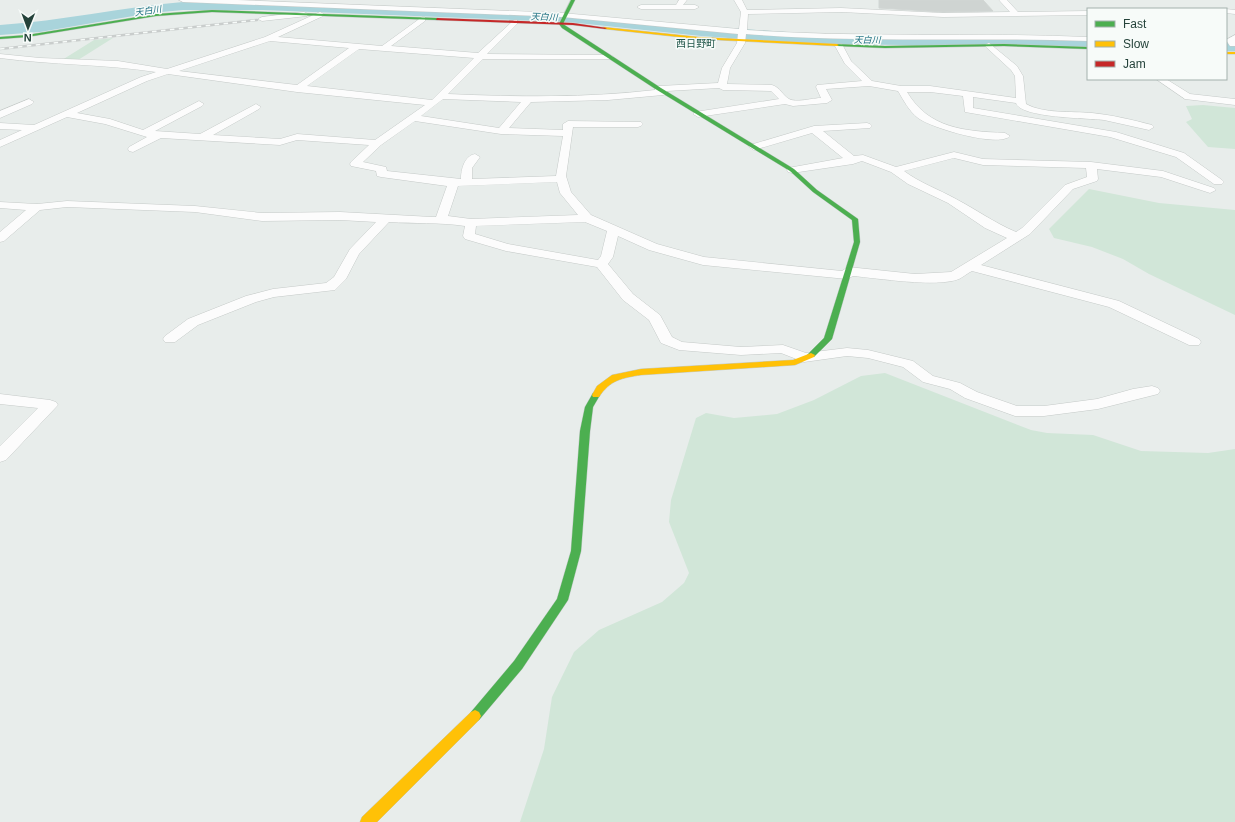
<svg xmlns="http://www.w3.org/2000/svg" width="1235" height="822" font-family="Arial,'Noto Sans JP',sans-serif">
  <style>
    .green { fill: #d1e6d8 }
    .lines { fill: none; stroke-linecap: round; stroke-linejoin: round }
    .river { fill: #a9d4db; fill-rule: evenodd }
    .building { fill: #cfd4d2; stroke: #d1d6d4 }
    .street-casing { stroke: #c5cac8; stroke-width: 1 }
    .fast-casing { stroke: #c3cbc8; stroke-width: 1 }
    .slow-casing { stroke: #c3cbc8; stroke-width: 1 }
    .jam-casing { stroke: #c3cbc8; stroke-width: 1 }
    .street { fill: #fcfcfc; fill-rule: evenodd }
    .fast { fill: #4caf50; fill-rule: evenodd }
    .slow { fill: #ffc107; fill-rule: evenodd }
    .jam { fill: #c62828; fill-rule: evenodd }
    .rail-casing { stroke: #c9cdcc; stroke-width: 2.5 }
    .rail { stroke: #f7fbf9; stroke-width: 1.5; stroke-dasharray: 4.5; stroke-linecap: butt }
    .labels { text-anchor: middle; dominant-baseline: central; stroke-width: 3; stroke-linejoin: round; paint-order: stroke }
    .far-water-label { font-size: 9px; font-style: italic; fill: #1c6f80; stroke: #f7fbf9 }
    .far-quarter-label { font-size: 10px; fill: #1f5548; stroke: #f7fbf9 }
  </style>
  <rect width="100%" height="100%" fill="#e8edeb"/>
  <!-- green -->
  <path class="green" d="M 113,38 L 78,60 L 62,60 L 94,40 Z
    M 1203,105 L 1235,108 L 1235,149 L 1208,147 L 1186,122 L 1192,119 L 1186,106 Z
    M 1089,189 L 1159,203 L 1235,210 L 1235,315 L 1149,274 L 1123,259 L 1092,247 L 1054,238 L 1049,229 Z
    M 885,373 L 1031,430 L 1047,433 L 1093,435 L 1141,451 L 1208,453 L 1235,449 L 1235,822 L 520,822 L 544,749 L 552,697 L 574,652 L 599,630 L 662,602 L 684,583 L 689,573 L 669,522 L 671,500 L 696,418 L 706,413 L 734,418 L 777,414 L 814,400 L 861,376 Z"/>
  <g class="lines">
    <!-- river -->
    <path class="river" d="M 183,2 L 262,2 L 568,14 L 701,26 L 814,34 L 1088,37 L 1088,47 L 814,44 L 701,36 L 568,22 L 262,10 L 183,10 L 151,13 L 40,32 L 0,35 L 0,25 C 61,21 122,7 183,2 Z
      M 1226,41 L 1235,41 L 1235,51 L 1226,51 Z"/>
  </g>
  <!-- building -->
  <path class="building" d="M 879,0 L 983,0 L 993,11 L 943,12 L 879,8 Z"/>
  <g class="lines">
    <!-- street casing -->
    <g class="street-casing">
      <path id="street" d="M 179,0 L 237,0 L 562,13 L 739,29 L 741,12 L 734,0 L 742,0 L 747,10 L 841,8 L 943,13 L 1010,12 L 999,0 L 1007,0 L 1018,12 L 1088,11 L 1088,15 L 943,17 L 841,12 L 748,14 L 747,30 C 860,38 974,32 1088,37 L 1088,41 C 974,37 860,43 746,34 L 745,43 L 730,68 L 727,84 L 772,85 C 781,88 782,95 789,99 C 796,103 813,98 821,98 L 816,87 L 817,85 L 862,81 L 845,64 L 835,46 L 839,44 L 842,44 L 851,61 L 872,81 L 901,86 L 930,86 L 1016,98 L 1015,76 L 1011,70 L 986,47 L 985,45 L 989,43 L 1017,66 L 1023,76 L 1026,104 C 1044,114 1071,111 1092,113 C 1112,115 1133,120 1152,125 L 1154,127 L 1149,130 C 1134,127 1119,123 1104,120 C 1088,118 1020,118 1016,103 L 973,97 L 973,108 L 1116,132 L 1184,153 L 1222,180 L 1224,182 L 1222,184 L 1214,184 L 1176,157 L 1110,137 L 965,112 L 963,96 L 930,92 L 907,92 C 929,129 965,131 1005,133 L 1010,136 C 999,148 931,128 918,118 C 909,111 904,101 898,91 L 869,86 L 826,89 L 832,100 L 827,103 L 793,106 L 785,104 L 698,117 L 693,114 L 695,112 L 779,99 L 771,91 L 723,90 L 719,88 L 667,91 L 666,94 L 663,95 L 608,100 L 531,102 L 509,128 L 563,130 L 563,124 L 568,121 L 641,122 L 643,124 L 641,126 L 638,127 L 573,127 L 566,176 L 571,192 L 591,215 L 657,244 L 704,257 L 842,271 L 848,267 L 915,274 L 951,272 L 1007,238 L 985,228 L 948,203 L 908,184 L 891,172 L 862,161 L 853,164 L 792,173 L 788,172 L 787,170 L 788,168 L 843,158 L 812,133 L 754,150 L 749,147 L 750,145 L 814,126 L 867,123 L 870,124 L 872,126 L 870,128 L 823,131 L 854,156 L 863,155 L 896,167 L 954,152 L 983,159 L 1091,162 L 1163,171 L 1214,188 L 1216,190 L 1210,193 L 1161,177 L 1097,169 L 1098,179 L 1097,181 L 1073,189 L 1030,234 L 981,265 L 1119,301 L 1199,339 L 1201,342 L 1199,345 L 1189,345 L 1109,307 L 972,271 C 968,273 963,277 959,279 C 937,288 877,278 853,276 L 847,279 L 703,265 L 649,250 L 618,236 L 613,257 L 608,264 L 633,294 L 660,315 L 672,337 L 682,342 L 741,347 L 783,345 L 806,353 L 847,348 L 868,350 L 913,361 L 933,376 L 960,383 L 977,392 L 1017,406 L 1044,406 L 1097,399 L 1133,389 L 1152,386 L 1158,388 L 1160,391 L 1158,394 L 1098,409 L 1044,416 L 1015,416 L 965,398 L 950,389 L 923,382 L 903,367 L 868,358 L 847,356 L 804,362 L 781,353 L 741,355 L 679,350 L 661,343 L 649,320 L 623,300 L 597,267 L 506,251 L 465,239 L 463,236 L 465,226 C 439,222 414,224 389,222 L 359,254 L 346,279 L 335,290 L 274,297 L 256,302 L 198,325 L 175,342 L 165,342 L 163,339 L 165,336 L 188,319 L 246,296 L 273,289 L 326,283 L 334,277 L 350,249 L 376,222 L 340,220 L 262,221 L 195,212 L 67,207 L 40,210 L 4,241 L 0,242 L 0,232 L 26,210 L 0,208 L 0,202 L 37,204 L 67,201 L 195,206 L 262,213 L 340,212 L 432,217 L 436,217 L 447,186 L 381,177 L 377,176 L 376,171 L 351,166 L 350,164 L 351,162 L 369,145 L 297,140 L 280,145 L 161,138 L 133,152 L 129,151 L 128,149 L 129,147 L 147,137 L 105,124 L 67,117 L 0,147 L 0,140 L 22,130 L 0,129 L 0,123 L 34,125 L 141,77 L 156,72 C 104,64 52,65 0,58 L 0,54 L 40,58 L 118,61 L 167,69 L 265,37 L 320,12 L 324,14 L 323,16 L 278,37 L 382,46 L 422,17 L 425,17 L 425,21 L 391,46 L 478,53 L 514,20 L 517,20 L 517,24 L 487,54 L 610,55 L 614,57 L 610,59 L 483,59 L 448,94 C 518,97 586,98 655,90 L 656,87 L 659,86 L 718,83 L 722,68 L 737,43 L 738,34 L 562,17 L 183,2 ZM 270,41 L 349,48 L 297,85 L 179,71 ZM 359,49 L 474,58 L 432,100 L 307,86 ZM 168,74 L 297,92 L 425,105 L 375,140 L 297,134 L 280,139 L 213,135 L 259,109 L 261,107 L 256,104 L 200,134 L 155,131 L 202,106 L 204,104 L 199,101 L 143,130 L 110,119 L 77,113 L 147,81 ZM 443,99 L 521,102 L 499,128 L 421,116 ZM 415,121 L 501,134 L 563,136 L 556,176 L 472,179 L 472,168 L 480,157 L 475,154 C 464,156 461,170 461,179 L 387,171 L 386,167 L 363,162 L 381,145 ZM 954,158 L 983,165 L 1086,168 L 1087,177 L 1065,185 L 1022,228 L 1016,232 C 993,222 977,210 956,199 C 938,189 920,183 904,171 ZM 557,182 L 560,193 L 578,215 L 471,219 L 448,216 L 458,186 ZM 585,222 L 607,231 L 601,256 L 598,260 L 508,244 L 475,234 L 476,226 Z
        M 679,0 L 687,0 L 683,5 L 695,5 L 699,7 L 695,9 L 641,9 L 637,7 L 641,5 L 676,5 Z
        M 1225,9 L 1226,9 L 1235,10 L 1235,14 L 1226,13 Z
        M 304,12 L 308,14 L 307,16 L 262,21 L 258,19 L 262,17 Z
        M 1235,35 L 1235,46 L 1230,46 L 1226,40 Z
        M 1156,79 L 1166,79 L 1190,94 L 1235,99 L 1235,105 L 1185,99 Z
        M 29,99 L 34,102 L 32,104 L 0,118 L 0,111 Z
        M 0,394 L 50,400 L 56,402 L 58,405 L 6,460 L 0,462 L 0,446 L 38,408 L 0,404 Z"/>
    </g>
    <!-- fast casing -->
    <g class="fast-casing">
      <path id="fast" d="M 571,0 L 575,0 L 563,24 L 566,26 L 661,88 L 794,169 L 817,190 L 858,219 L 860,242 L 832,339 L 814,357 L 808,357 L 807,355 L 824,338 L 854,242 L 852,220 L 813,192 L 790,171 L 657,90 L 562,28 L 559,24 Z
        M 212,10 L 437,18 L 439,19 L 437,20 L 212,12 L 156,16 L 27,37 L 0,39 L 0,37 L 27,35 L 156,14 Z
        M 835,44 L 885,46 L 1004,44 L 1088,47 L 1088,49 L 1004,46 L 885,48 L 837,46 Z
        M 596,392 L 600,395 L 593,407 L 590,431 L 581,551 L 568,600 L 522,669 L 479,720 L 475,722 L 471,720 L 469,716 L 471,712 L 514,661 L 557,599 L 571,551 L 580,431 L 585,407 L 593,393 Z"/>
    </g>
    <!-- slow casing -->
    <g class="slow-casing">
      <path id="slow" d="M 603,27 L 698,37 L 837,44 L 839,45 L 837,46 L 698,39 L 605,29 Z
        M 1226,52 L 1235,52 L 1235,54 L 1226,54 Z
        M 811,353 L 815,355 L 814,357 L 795,365 L 641,375 C 622,378 610,380 599,397 L 593,397 L 592,395 L 597,386 L 612,375 L 641,369 L 793,360 Z
        M 475,710 L 479,712 L 481,716 L 479,720 L 377,822 L 360,822 L 362,817 L 471,712 Z"/>
    </g>
    <!-- jam casing -->
    <g class="jam-casing">
      <path id="jam" d="M 437,18 L 573,23 L 607,28 L 605,29 L 573,25 L 436,20 Z"/>
    </g>
    <!-- street -->
    <use href="#street" class="street"/>
    <!-- fast -->
    <use href="#fast" class="fast"/>
    <!-- slow -->
    <use href="#slow" class="slow"/>
    <!-- jam -->
    <use href="#jam" class="jam"/>
    <!-- rail casing -->
    <g class="rail-casing">
      <path id="rail" d="M 0,49 L 257,20"/>
    </g>
    <!-- rail -->
    <use href="#rail" class="rail"/>
  </g>
  <g class="labels">
    <!-- far-water labels -->
    <g class="far-water-label">
      <text transform="translate(148 11) rotate(-8)">天白川</text>
      <text transform="translate(544 17) rotate(2)">天白川</text>
      <text transform="translate(867 40) rotate(1)">天白川</text>
    </g>
    <!-- far-quarter labels -->
    <g class="far-quarter-label">
      <text x="696" y="43">西日野町</text>
    </g>
  </g>
  <!-- legend -->
  <rect x="1087" y="8" width="140" height="72" fill="#f7fbf9" stroke="#a3b1ad"/>
  <rect x="1095" y="21" width="20" height="6" fill="#4caf50" stroke="#a3b1ad"/>
  <text x="1123" y="28" font-size="12" fill="#24423a">Fast</text>
  <rect x="1095" y="41" width="20" height="6" fill="#ffc107" stroke="#a3b1ad"/>
  <text x="1123" y="48" font-size="12" fill="#24423a">Slow</text>
  <rect x="1095" y="61" width="20" height="6" fill="#c62828" stroke="#a3b1ad"/>
  <text x="1123" y="68" font-size="12" fill="#24423a">Jam</text>
  <!-- north arrow -->
  <g transform="translate(28 28) rotate(181)" stroke="#f7fbf9" stroke-width="3" paint-order="stroke">
  <path d="M0-3L7 15L0 10L-7 15Z" fill="#24423a"/>
  <text y="-6" font-size="11" font-weight="bold" text-anchor="middle" fill="#24423a">N</text>
  </g>
</svg>
